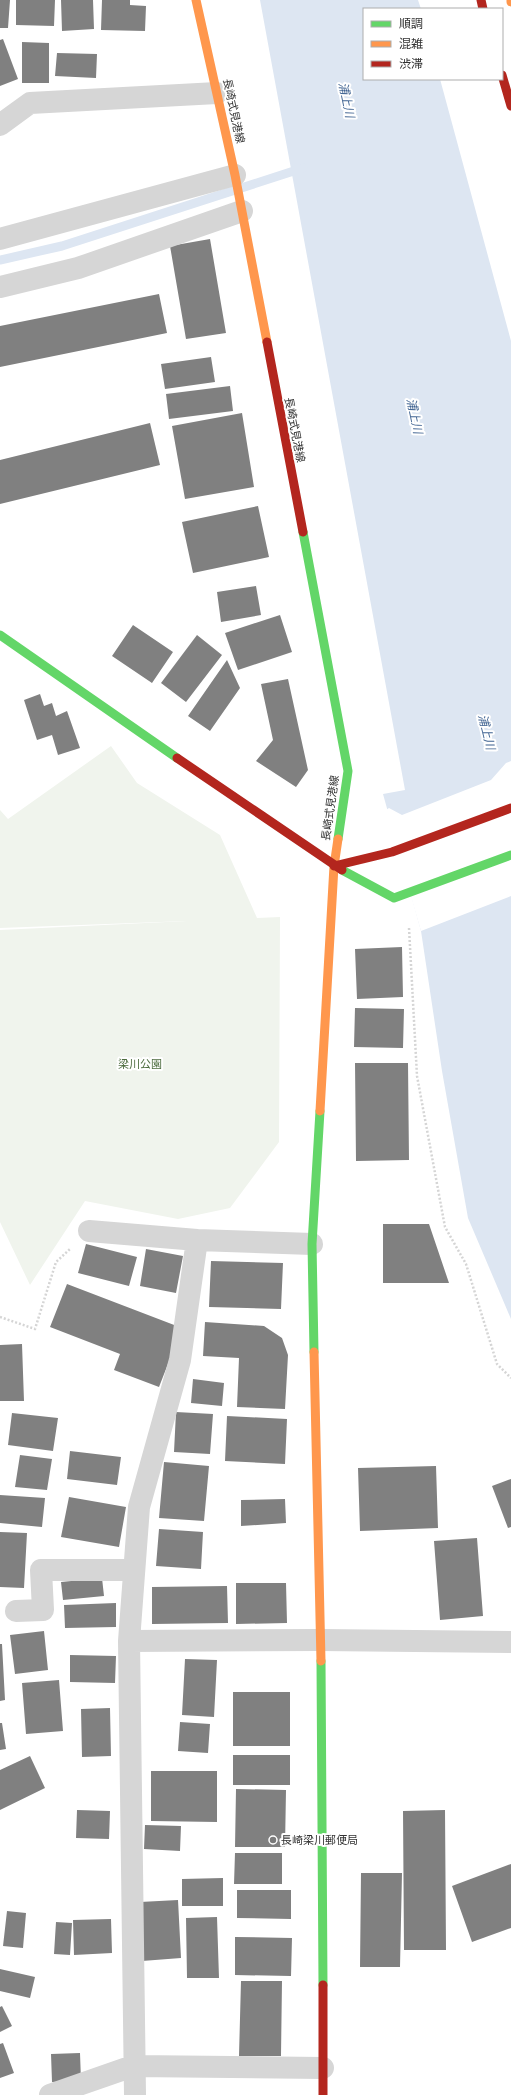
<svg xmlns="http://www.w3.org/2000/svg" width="511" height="2095" font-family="'IBM Plex Sans','Noto Sans JP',sans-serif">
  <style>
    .green { fill: #f0f4ed }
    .water { fill: #dde6f2 }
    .pier { fill: #fff }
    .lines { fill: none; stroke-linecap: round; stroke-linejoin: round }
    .stream { stroke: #dde6f2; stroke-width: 9 }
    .building { fill: #808080 }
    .path { stroke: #d5d5d5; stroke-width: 2.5; stroke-dasharray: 2 2; stroke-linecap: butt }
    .street { stroke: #d6d6d6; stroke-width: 22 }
    .fast { stroke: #63d668; stroke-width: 9 }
    .slow { stroke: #ff974d; stroke-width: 9 }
    .jam { stroke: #b3261e; stroke-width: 9 }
    .poi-dot { fill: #7a7a7a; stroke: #fff; stroke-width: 1.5 }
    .labels { text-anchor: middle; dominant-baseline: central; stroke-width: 4; stroke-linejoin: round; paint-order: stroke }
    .street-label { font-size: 11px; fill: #323232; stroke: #fff }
    .park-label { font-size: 11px; fill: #4e6d40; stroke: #fff }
    .poi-label { font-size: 11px; fill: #323232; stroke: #fff; text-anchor: start }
    .water-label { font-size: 12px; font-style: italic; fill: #426593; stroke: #fff }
  </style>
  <rect width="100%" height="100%" fill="#fff"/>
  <!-- green -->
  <path class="green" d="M 111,746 L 137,783 L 220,835 L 257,918 L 280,917 L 279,1142 L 230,1208 L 178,1219 L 85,1201 L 30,1285 L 0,1222 L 0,930 L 187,921 L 0,928 L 0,810 L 8,819 Z"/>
  <!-- water -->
  <path class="water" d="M 260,0 L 418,0 L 421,9 L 364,9 L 364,79 L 440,79 L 511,341 L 511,1319 L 468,1218 L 442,1071 L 421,931 L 383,794 L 405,790 Z"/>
  <!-- pier -->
  <path class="pier" d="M 511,761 L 511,896 L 421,931 L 386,810 L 389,808 L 402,815 L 491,780 L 506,763 Z"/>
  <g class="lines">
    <!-- stream -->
    <path class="stream" d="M 0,260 L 62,246 L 303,168"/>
  </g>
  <!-- building -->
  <path class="building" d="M 0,0 L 10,0 L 8,28 L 0,28 Z
    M 16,0 L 55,0 L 54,26 L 16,25 Z
    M 61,0 L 93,0 L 94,29 L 62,31 Z
    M 102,0 L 130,0 L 130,5 L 146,6 L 145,31 L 101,30 Z
    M 3,39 L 18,79 L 0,86 L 0,40 Z
    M 22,42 L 49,43 L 49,83 L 22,83 Z
    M 57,53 L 97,54 L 96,78 L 55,76 Z
    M 210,239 L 226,333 L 186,339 L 170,246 Z
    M 159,294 L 167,333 L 0,367 L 0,326 Z
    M 211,357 L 215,382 L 165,389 L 161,364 Z
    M 230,386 L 233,411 L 169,419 L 166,394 Z
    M 242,413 L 254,487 L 185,499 L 172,426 Z
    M 150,423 L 160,465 L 0,504 L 0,460 Z
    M 258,506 L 269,557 L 193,573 L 182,522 Z
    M 256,586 L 261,615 L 221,622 L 217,592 Z
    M 280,615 L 292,652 L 238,670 L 225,633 Z
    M 133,625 L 173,652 L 152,683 L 112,656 Z
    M 197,635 L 222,655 L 186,702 L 161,683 Z
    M 227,660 L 240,688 L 210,731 L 188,716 Z
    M 288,679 L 308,770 L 296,787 L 256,761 L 273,740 L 261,684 Z
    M 40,694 L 44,706 L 52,703 L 56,716 L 67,711 L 80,748 L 58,755 L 52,735 L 37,740 L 24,700 Z
    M 402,947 L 403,997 L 357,999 L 355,949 Z
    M 355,1008 L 404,1009 L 403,1048 L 354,1047 Z
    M 355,1063 L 408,1063 L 409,1160 L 356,1161 Z
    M 383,1224 L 429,1224 L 449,1283 L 383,1283 Z
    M 86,1244 L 137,1257 L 129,1286 L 78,1273 Z
    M 146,1249 L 183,1256 L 176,1293 L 140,1286 Z
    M 211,1261 L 283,1263 L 281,1309 L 209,1307 Z
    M 67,1284 L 182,1328 L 159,1387 L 114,1370 L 120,1354 L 50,1327 Z
    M 205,1322 L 264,1326 L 282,1338 L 288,1355 L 285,1409 L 237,1407 L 239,1358 L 203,1356 Z
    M 22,1344 L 24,1401 L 0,1401 L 0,1345 Z
    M 193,1379 L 224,1383 L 222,1406 L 191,1403 Z
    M 176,1412 L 213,1414 L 210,1454 L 174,1452 Z
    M 12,1413 L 58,1418 L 53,1451 L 8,1445 Z
    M 227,1416 L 287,1419 L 285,1464 L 225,1461 Z
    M 70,1451 L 121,1457 L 117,1485 L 67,1479 Z
    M 20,1455 L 52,1459 L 47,1490 L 15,1487 Z
    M 164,1462 L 209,1466 L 204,1521 L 159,1518 Z
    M 436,1466 L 438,1528 L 360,1531 L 358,1468 Z
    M 511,1479 L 511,1527 L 508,1528 L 492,1486 Z
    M 0,1495 L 45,1498 L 42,1527 L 0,1523 Z
    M 69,1497 L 126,1507 L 119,1547 L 61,1537 Z
    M 285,1499 L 286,1523 L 241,1526 L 241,1500 Z
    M 159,1529 L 203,1532 L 201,1569 L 156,1566 Z
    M 0,1532 L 27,1533 L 24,1588 L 0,1587 Z
    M 477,1538 L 483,1616 L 440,1620 L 434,1541 Z
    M 102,1578 L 104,1596 L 63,1600 L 61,1582 Z
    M 236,1583 L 286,1583 L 287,1623 L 236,1624 Z
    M 227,1586 L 228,1623 L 152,1624 L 152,1587 Z
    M 116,1603 L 116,1627 L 65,1628 L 64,1605 Z
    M 44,1631 L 48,1670 L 15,1674 L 10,1635 Z
    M 0,1644 L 2,1644 L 5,1700 L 0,1701 Z
    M 70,1655 L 116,1656 L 115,1683 L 70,1682 Z
    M 185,1659 L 217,1660 L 214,1717 L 182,1715 Z
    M 59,1680 L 63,1731 L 26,1734 L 22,1683 Z
    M 233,1692 L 290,1692 L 290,1746 L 233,1746 Z
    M 110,1708 L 111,1756 L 82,1757 L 81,1709 Z
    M 180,1722 L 210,1724 L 208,1753 L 178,1751 Z
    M 0,1723 L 2,1723 L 6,1749 L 0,1750 Z
    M 233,1755 L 290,1755 L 290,1785 L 233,1785 Z
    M 30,1756 L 45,1788 L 0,1810 L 0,1770 Z
    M 151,1771 L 217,1771 L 217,1822 L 151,1821 Z
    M 236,1789 L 286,1790 L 285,1847 L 235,1847 Z
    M 77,1810 L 110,1811 L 109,1839 L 76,1838 Z
    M 445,1810 L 446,1950 L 404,1950 L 403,1811 Z
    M 145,1825 L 181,1826 L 180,1851 L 144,1849 Z
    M 235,1853 L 282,1853 L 282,1884 L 234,1884 Z
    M 511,1864 L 511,1928 L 472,1942 L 452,1886 Z
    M 361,1873 L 402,1873 L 400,1967 L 360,1967 Z
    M 223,1878 L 223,1906 L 182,1906 L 182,1879 Z
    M 237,1890 L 291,1890 L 291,1919 L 237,1918 Z
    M 178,1900 L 181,1958 L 142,1961 L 140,1902 Z
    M 7,1911 L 26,1913 L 23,1948 L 3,1946 Z
    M 217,1917 L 219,1978 L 187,1978 L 186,1918 Z
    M 111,1919 L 112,1953 L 74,1955 L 73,1920 Z
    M 56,1922 L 72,1923 L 70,1955 L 54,1954 Z
    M 235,1937 L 292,1938 L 291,1976 L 235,1975 Z
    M 0,1969 L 35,1977 L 30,1998 L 0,1991 Z
    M 241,1981 L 282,1981 L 281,2056 L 239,2056 Z
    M 2,2006 L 12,2026 L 0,2032 L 0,2007 Z
    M 3,2043 L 14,2073 L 0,2078 L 0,2044 Z
    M 80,2053 L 81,2081 L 52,2082 L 51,2054 Z"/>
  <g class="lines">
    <!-- path -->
    <path class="path" d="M 409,928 L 417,1076 L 445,1227 L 466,1264 L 497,1364 L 511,1378
      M 0,1317 L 35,1329 L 56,1262 L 70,1249"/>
    <!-- street -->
    <path class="street" d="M 0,125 L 30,103 L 217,93
      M 0,239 L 235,175
      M 0,287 L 78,268 L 242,211
      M 89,1231 L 197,1240
      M 16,1611 L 43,1610 L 41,1570 L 134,1570
      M 129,1641 L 320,1640 L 511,1642
      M 50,2095 L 133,2066 L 323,2068
      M 135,2095 L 129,1641 L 139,1507 L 180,1360 L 197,1240 L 312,1244"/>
    <!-- fast -->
    <path class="fast" d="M 303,532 L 348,771 L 338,839
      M 0,635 L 177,758
      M 342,870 L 394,898 L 511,855
      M 314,1352 L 312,1244 L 320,1111
      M 321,1661 L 323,1985"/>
    <!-- slow -->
    <path class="slow" d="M 196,0 L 235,175 L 267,342
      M 511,0 L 511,2
      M 320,1111 L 334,866 L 338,839
      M 314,1352 L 321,1661"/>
    <!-- jam -->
    <path class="jam" d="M 481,0 L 483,9
      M 502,75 L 511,106
      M 267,342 L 303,532
      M 177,758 L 342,870
      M 334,866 L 392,852 L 511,808
      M 323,1985 L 323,2095"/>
  </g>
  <!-- markers -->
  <circle class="poi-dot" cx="273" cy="1840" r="4"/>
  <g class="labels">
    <!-- street labels -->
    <g class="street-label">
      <text transform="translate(234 111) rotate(78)">長崎式見港線</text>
      <text transform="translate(295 430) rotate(79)">長崎式見港線</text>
      <text transform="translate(330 808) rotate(-82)">長崎式見港線</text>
    </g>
    <!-- park labels -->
    <g class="park-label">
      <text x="140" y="1064">梁川公園</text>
    </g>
    <!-- poi labels -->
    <g class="poi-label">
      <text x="281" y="1840">長崎梁川郵便局</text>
    </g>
    <!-- water labels -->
    <g class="water-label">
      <text transform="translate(347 100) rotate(78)">浦上川</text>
      <text transform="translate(415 416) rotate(78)">浦上川</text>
      <text transform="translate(487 732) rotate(76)">浦上川</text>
    </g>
  </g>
  <!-- legend -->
  <rect x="363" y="8" width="140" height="72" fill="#ffffff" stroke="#adadad"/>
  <rect x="371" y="21" width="20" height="6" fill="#63d668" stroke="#adadad"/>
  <text x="399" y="28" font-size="12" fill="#323232">順調</text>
  <rect x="371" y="41" width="20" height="6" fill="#ff974d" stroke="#adadad"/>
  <text x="399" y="48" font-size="12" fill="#323232">混雑</text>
  <rect x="371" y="61" width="20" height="6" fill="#b3261e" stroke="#adadad"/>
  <text x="399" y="68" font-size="12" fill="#323232">渋滞</text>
</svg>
